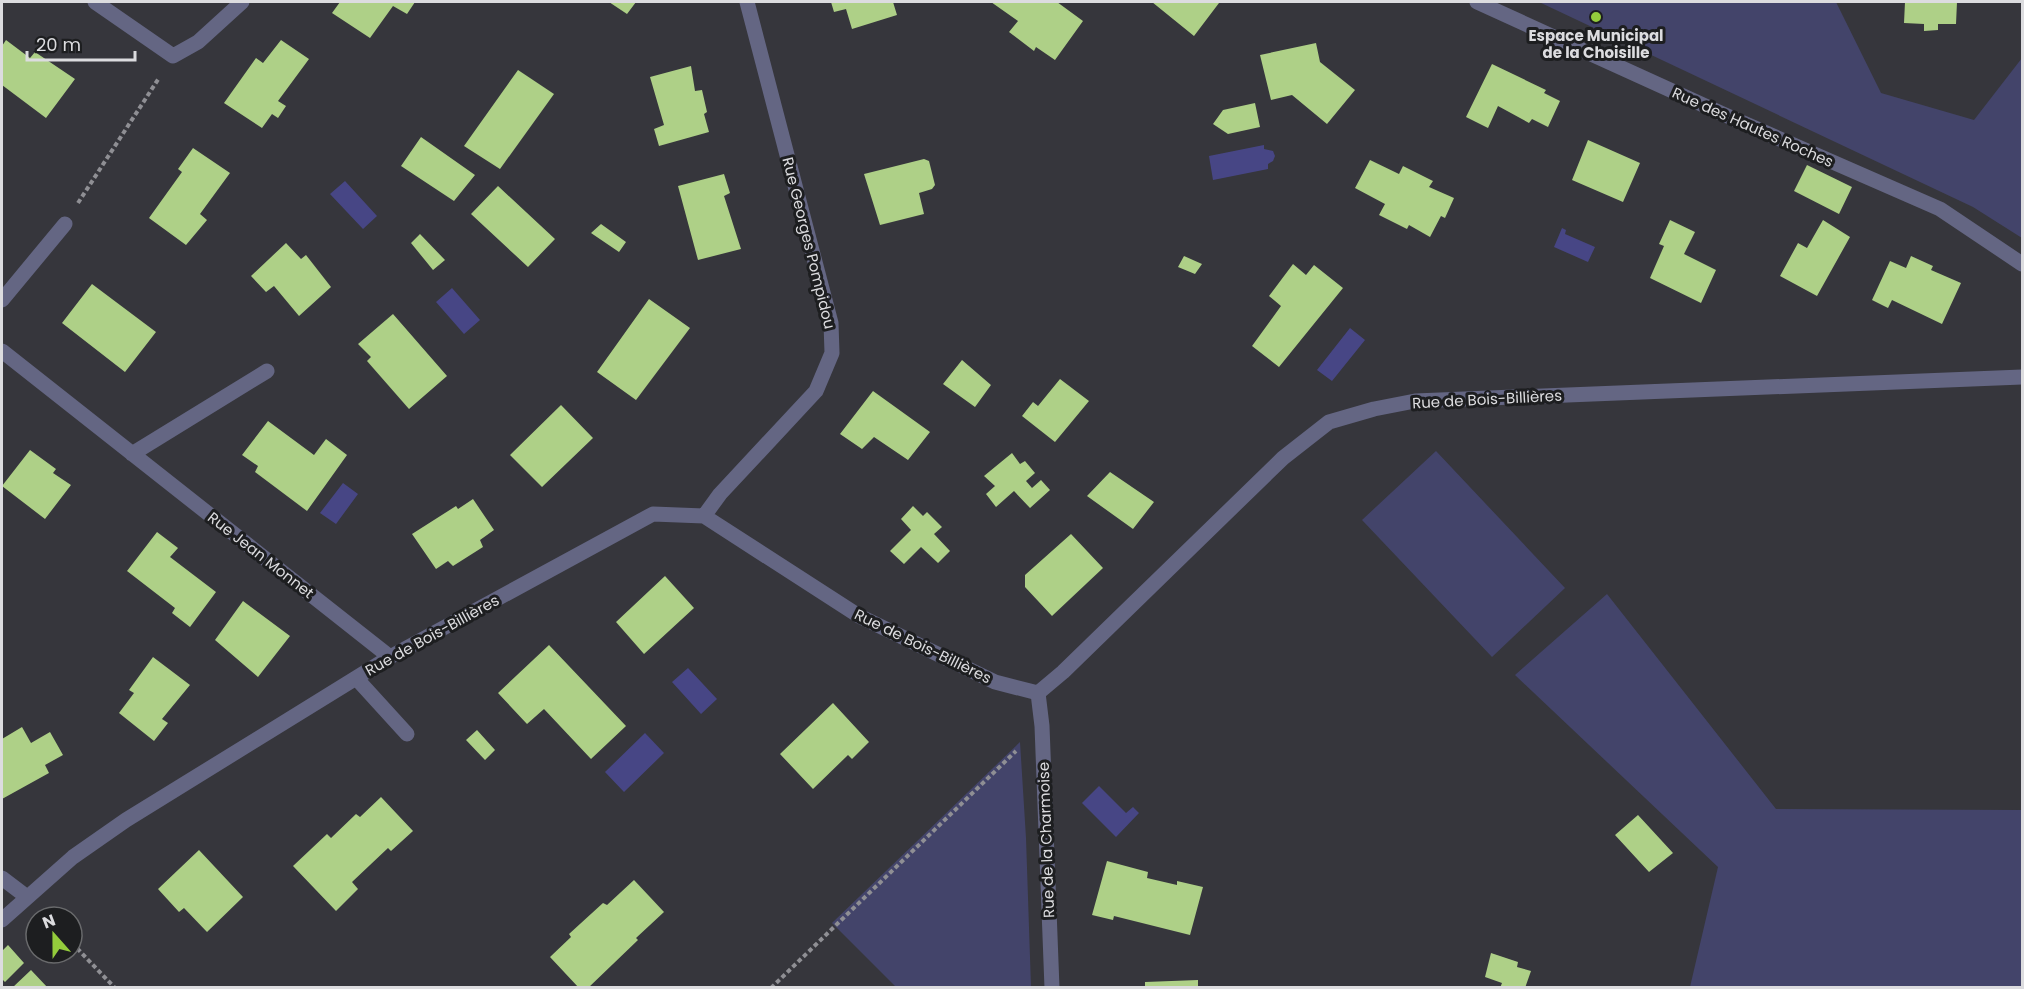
<svg xmlns="http://www.w3.org/2000/svg" width="2024" height="989" font-family="Poppins,sans-serif">
  <style>
    .green { fill: #43446a }
    .water { fill: #474685 }
    .building { fill: #aed087 }
    .lines { fill: none; stroke-linecap: round; stroke-linejoin: round }
    .path { stroke: #8f8f94; stroke-width: 4; stroke-dasharray: 4.5 3; stroke-linecap: butt }
    .minor { stroke: #646683; stroke-width: 15 }
    .poi-dot { fill: #94cc3c; stroke: #1d1e20; stroke-width: 2 }
    .labels { text-anchor: middle; dominant-baseline: central; stroke-width: 6; stroke-linejoin: round; paint-order: stroke }
    .poi-label { font-size: 15px; font-weight: bold; fill: #dcdcdf; stroke: #1d1e20 }
    .street-label { font-size: 15px; fill: #dcdcdf; stroke: #1d1e20 }
  </style>
  <rect width="100%" height="100%" fill="#36363c"/>
  <!-- green -->
  <path class="green" d="M 1539,2 L 1836,2 L 1881,93 L 1974,120 L 2022,58 L 2022,238 L 1973,207 Z
    M 1436,451 L 1565,588 L 1492,657 L 1362,520 Z
    M 1607,594 L 1776,809 L 2022,810 L 2022,987 L 1690,987 L 1718,867 L 1515,675 Z
    M 1020,742 L 1026,838 L 1031,987 L 896,987 L 832,923 Z"/>
  <!-- water -->
  <path class="water" d="M 1264,145 L 1264,149 L 1273,151 L 1275,156 L 1273,161 L 1268,164 L 1268,169 L 1213,180 L 1209,156 Z
    M 345,181 L 377,216 L 363,229 L 330,194 Z
    M 1562,228 L 1566,230 L 1565,234 L 1595,247 L 1588,262 L 1554,247 Z
    M 452,288 L 480,320 L 464,334 L 436,302 Z
    M 1350,328 L 1365,340 L 1332,381 L 1317,370 Z
    M 343,483 L 358,494 L 336,524 L 320,513 Z
    M 688,668 L 717,699 L 701,714 L 672,682 Z
    M 645,733 L 664,753 L 624,792 L 605,772 Z
    M 1099,786 L 1126,813 L 1133,807 L 1139,813 L 1116,837 L 1082,803 Z"/>
  <!-- building -->
  <path class="building" d="M 340,2 L 415,2 L 407,14 L 393,6 L 370,38 L 332,13 Z
    M 609,2 L 636,2 L 627,14 Z
    M 831,2 L 893,2 L 897,15 L 852,29 L 846,9 L 834,12 Z
    M 991,2 L 1057,2 L 1083,21 L 1055,60 L 1036,47 L 1034,51 L 1009,32 L 1018,21 Z
    M 1152,2 L 1217,2 L 1219,3 L 1194,36 Z
    M 1905,2 L 1957,2 L 1956,24 L 1938,24 L 1938,30 L 1924,31 L 1924,24 L 1904,23 Z
    M 6,40 L 30,58 L 35,52 L 75,79 L 46,118 L 2,85 L 2,46 Z
    M 281,40 L 309,59 L 278,101 L 286,106 L 278,118 L 272,114 L 262,128 L 224,103 L 256,58 L 263,63 Z
    M 1316,43 L 1320,62 L 1355,90 L 1327,124 L 1292,95 L 1271,100 L 1260,55 Z
    M 1492,64 L 1546,90 L 1544,93 L 1560,101 L 1548,127 L 1532,119 L 1529,123 L 1498,106 L 1488,128 L 1466,117 Z
    M 691,66 L 695,91 L 702,90 L 707,112 L 704,114 L 709,132 L 659,146 L 654,129 L 664,125 L 650,77 Z
    M 518,70 L 554,94 L 500,169 L 464,146 Z
    M 1255,103 L 1260,127 L 1228,134 L 1213,124 L 1223,110 Z
    M 421,137 L 475,175 L 454,201 L 401,166 Z
    M 1588,140 L 1640,163 L 1623,202 L 1572,180 Z
    M 193,148 L 230,173 L 200,214 L 207,220 L 186,245 L 149,218 L 182,172 L 178,169 Z
    M 924,159 L 929,161 L 935,185 L 932,189 L 919,193 L 924,214 L 880,225 L 864,174 Z
    M 1370,160 L 1399,174 L 1403,166 L 1433,181 L 1429,187 L 1454,198 L 1445,218 L 1441,216 L 1430,237 L 1409,225 L 1407,229 L 1379,215 L 1385,204 L 1355,188 Z
    M 1807,165 L 1852,187 L 1839,214 L 1794,191 Z
    M 724,174 L 730,193 L 724,196 L 741,249 L 698,260 L 678,186 Z
    M 498,186 L 555,239 L 528,267 L 471,214 Z
    M 1670,220 L 1695,232 L 1684,254 L 1716,270 L 1701,303 L 1650,278 L 1664,246 L 1659,244 Z
    M 1823,220 L 1850,237 L 1817,296 L 1780,276 L 1798,243 L 1807,248 Z
    M 601,224 L 626,242 L 619,252 L 591,233 Z
    M 420,234 L 445,260 L 433,270 L 411,243 Z
    M 286,243 L 301,259 L 306,255 L 331,287 L 299,316 L 274,286 L 266,292 L 251,276 Z
    M 1184,256 L 1202,264 L 1195,274 L 1178,267 Z
    M 1911,256 L 1933,266 L 1931,270 L 1961,283 L 1942,324 L 1892,300 L 1888,308 L 1872,300 L 1890,261 L 1906,268 Z
    M 1293,264 L 1306,275 L 1314,265 L 1343,288 L 1279,367 L 1252,346 L 1281,306 L 1269,296 Z
    M 92,284 L 156,332 L 125,372 L 62,323 Z
    M 649,299 L 690,328 L 636,400 L 597,372 Z
    M 393,314 L 447,376 L 409,409 L 367,361 L 371,357 L 358,344 Z
    M 962,360 L 991,385 L 975,407 L 943,384 Z
    M 1060,379 L 1089,401 L 1055,442 L 1022,416 L 1033,402 L 1038,406 Z
    M 873,391 L 930,432 L 908,460 L 874,437 L 862,449 L 840,434 Z
    M 561,405 L 593,438 L 542,487 L 510,455 Z
    M 268,421 L 314,455 L 326,439 L 347,455 L 307,511 L 255,472 L 258,466 L 242,455 Z
    M 30,450 L 56,469 L 53,473 L 71,485 L 45,519 L 2,486 Z
    M 1012,453 L 1020,464 L 1025,461 L 1035,473 L 1026,481 L 1032,488 L 1041,480 L 1050,490 L 1030,508 L 1014,491 L 996,507 L 986,494 L 995,486 L 984,476 Z
    M 1110,472 L 1154,502 L 1133,529 L 1087,496 Z
    M 473,499 L 494,530 L 480,540 L 483,547 L 453,566 L 448,561 L 436,569 L 412,534 L 456,506 L 458,509 Z
    M 913,506 L 923,516 L 927,512 L 942,527 L 934,534 L 950,551 L 938,563 L 921,547 L 904,564 L 890,551 L 911,530 L 901,519 Z
    M 157,532 L 178,548 L 170,557 L 216,592 L 190,627 L 172,613 L 175,608 L 127,571 Z
    M 1071,534 L 1103,568 L 1052,616 L 1025,587 L 1025,575 Z
    M 665,576 L 694,608 L 644,654 L 616,622 Z
    M 243,601 L 290,636 L 258,677 L 215,640 Z
    M 549,645 L 626,726 L 591,759 L 544,709 L 527,724 L 498,693 Z
    M 153,657 L 190,685 L 162,719 L 168,723 L 154,741 L 119,713 L 134,693 L 129,690 Z
    M 833,703 L 869,742 L 852,759 L 848,755 L 813,789 L 780,754 Z
    M 22,727 L 31,743 L 50,732 L 63,755 L 45,765 L 49,773 L 2,799 L 2,739 Z
    M 477,730 L 495,750 L 485,760 L 466,740 Z
    M 381,797 L 413,831 L 391,851 L 388,848 L 352,882 L 358,889 L 336,911 L 293,866 L 327,834 L 331,838 L 356,814 L 360,817 Z
    M 1638,815 L 1673,853 L 1649,872 L 1615,835 Z
    M 199,850 L 243,897 L 207,932 L 184,908 L 179,912 L 158,889 Z
    M 1107,861 L 1148,872 L 1147,878 L 1177,885 L 1177,881 L 1203,887 L 1190,935 L 1114,916 L 1113,920 L 1092,915 Z
    M 634,880 L 664,912 L 636,938 L 638,940 L 588,988 L 579,988 L 550,957 L 571,937 L 569,934 L 603,903 L 607,905 Z
    M 8,945 L 24,963 L 5,982 L 2,979 L 2,951 Z
    M 1491,953 L 1518,962 L 1517,967 L 1531,971 L 1525,988 L 1500,988 L 1502,983 L 1485,977 Z
    M 31,970 L 48,988 L 12,988 Z
    M 1198,980 L 1198,988 L 1145,988 L 1145,982 Z"/>
  <g class="lines">
    <!-- path -->
    <path class="path" d="M 78,203 L 159,78
      M 72,943 L 115,988
      M 771,988 L 1016,751"/>
    <!-- minor -->
    <path class="minor" d="M 95,2 L 173,56 L 198,42 L 242,2
      M 1477,2 L 1723,114 L 1940,209 L 2022,264
      M 2,300 L 65,224
      M 2,351 L 390,657
      M 132,454 L 267,371
      M 704,516 L 720,494 L 816,391 L 832,353 L 831,323 L 747,2
      M 356,678 L 407,734
      M 1038,693 L 1042,726 L 1052,988
      M 2,878 L 27,897
      M 2,920 L 73,857 L 126,820 L 390,657 L 653,514 L 704,516 L 859,616 L 995,682 L 1038,693 L 1063,672 L 1283,458 L 1329,422 L 1374,409 L 1415,401 L 2022,377"/>
  </g>
  <!-- markers -->
  <circle class="poi-dot" cx="1596" cy="17" r="6"/>
  <g class="labels">
    <!-- poi labels -->
    <g class="poi-label">
      <text x="1596" y="35">Espace Municipal<tspan x="1596" dy="17">de la Choisille</tspan></text>
    </g>
    <!-- street labels -->
    <g class="street-label">
      <text transform="translate(1753 127) rotate(24)">Rue des Hautes Roches</text>
      <text transform="translate(809 243) rotate(76)">Rue Georges Pompidou</text>
      <text transform="translate(1487 399) rotate(-3)">Rue de Bois-Billières</text>
      <text transform="translate(261 555) rotate(38)">Rue Jean Monnet</text>
      <text transform="translate(432 635) rotate(-29)">Rue de Bois-Billières</text>
      <text transform="translate(923 646) rotate(26)">Rue de Bois-Billières</text>
      <text transform="translate(1046 840) rotate(-92)">Rue de la Charmoise</text>
    </g>
  </g>
  <!-- border -->
  <rect width="2024" height="989" fill="none" stroke="#dcdcdf" stroke-width="6"/>
  <!-- north arrow -->
  <g transform="translate(54 935) rotate(339)"><circle r="28" fill="#1d1e20" stroke="#696a6c" stroke-width="1.5"/>
  <path d="M0-4.5L10 22L0 15L-10 22Z" fill="#94cc3c"/>
  <text y="-9" font-size="16" font-weight="bold" text-anchor="middle" fill="#dcdcdf">N</text>
  </g>
  <!-- scale -->
  <path d="M27 51v9h108v-9" fill="none" stroke="#dcdcdf" stroke-width="3"/>
  <text x="36" y="51" font-size="18" fill="#dcdcdf" stroke="#1d1e20" stroke-width="4.5" paint-order="stroke">20 m</text>
</svg>
